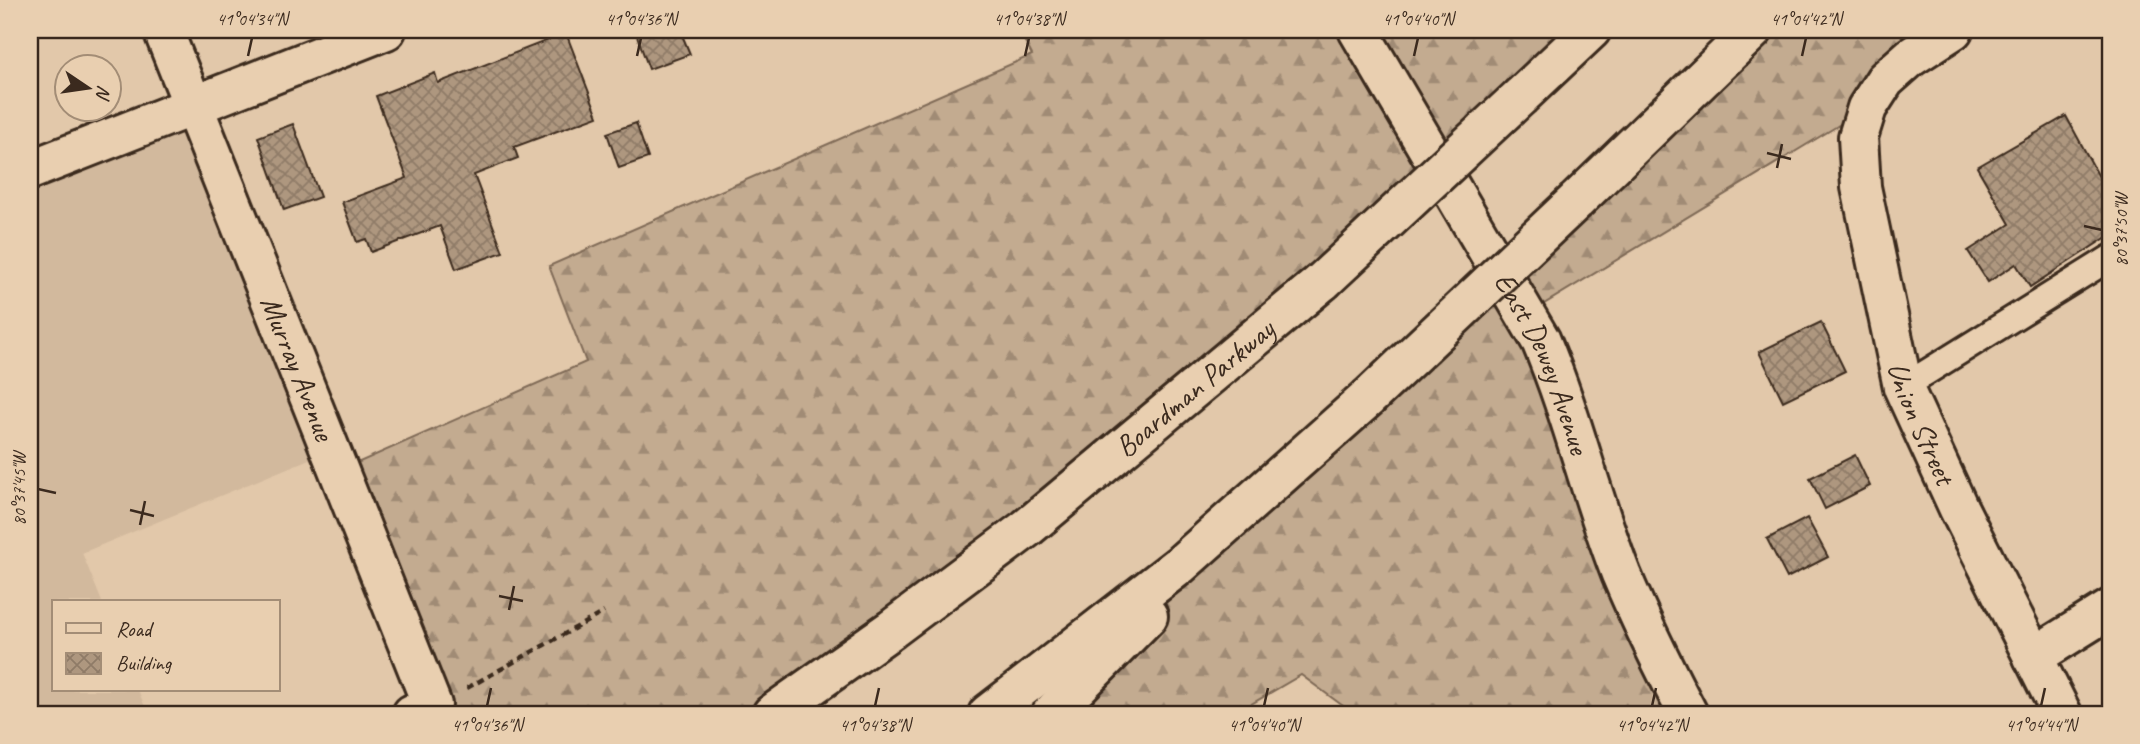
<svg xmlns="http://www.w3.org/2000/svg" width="2140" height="744" font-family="Caveat,sans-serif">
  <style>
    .built { fill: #d2b99d }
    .forest { fill: url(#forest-firs); stroke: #7f6a57; stroke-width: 2 }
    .building { fill: url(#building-cross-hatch); stroke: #3b2a1e; stroke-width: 2 }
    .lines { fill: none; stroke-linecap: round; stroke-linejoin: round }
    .lane-casing { stroke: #3b2a1e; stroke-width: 30 }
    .street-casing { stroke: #3b2a1e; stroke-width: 44 }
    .secondary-casing { stroke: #3b2a1e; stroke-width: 44 }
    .highway-casing { stroke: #3b2a1e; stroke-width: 44 }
    .path { stroke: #3b2a1e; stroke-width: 4.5; stroke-dasharray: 7 5; stroke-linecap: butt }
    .lane { stroke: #e9cfb0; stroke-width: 24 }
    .street { stroke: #e9cfb0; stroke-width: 38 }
    .secondary { stroke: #e9cfb0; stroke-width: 38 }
    .highway { stroke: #e9cfb0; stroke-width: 38 }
    .highway-bridge-casing { stroke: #3b2a1e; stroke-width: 44; stroke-linecap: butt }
    .highway-bridge { stroke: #e9cfb0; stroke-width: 38 }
    .ticks { fill: none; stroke: #3b2a1e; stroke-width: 2.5 }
    .labels { text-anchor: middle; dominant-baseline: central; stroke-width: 7; stroke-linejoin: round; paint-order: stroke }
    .street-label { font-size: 30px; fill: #3b2a1e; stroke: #e9cfb0 }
    .neatline { fill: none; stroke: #3b2a1e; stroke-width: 2.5 }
    .ticks-label { font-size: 18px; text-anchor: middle; fill: #3b2a1e }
  </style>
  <defs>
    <pattern id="forest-firs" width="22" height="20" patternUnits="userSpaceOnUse" patternTransform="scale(1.75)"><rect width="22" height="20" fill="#c3ab90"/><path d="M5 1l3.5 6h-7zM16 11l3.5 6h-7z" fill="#a08b75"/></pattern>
    <pattern id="building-cross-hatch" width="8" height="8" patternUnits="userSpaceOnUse" patternTransform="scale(1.75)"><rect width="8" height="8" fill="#ae977f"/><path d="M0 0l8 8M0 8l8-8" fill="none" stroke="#8f7b67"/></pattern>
  </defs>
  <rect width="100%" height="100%" fill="#e2c8aa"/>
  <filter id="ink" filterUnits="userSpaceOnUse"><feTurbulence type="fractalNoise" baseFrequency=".0143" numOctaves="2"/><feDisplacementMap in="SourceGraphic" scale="14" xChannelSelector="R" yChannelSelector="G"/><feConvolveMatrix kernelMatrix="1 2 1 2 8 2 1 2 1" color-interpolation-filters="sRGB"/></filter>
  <g filter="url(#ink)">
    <!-- built -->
    <path class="built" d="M 193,105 L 331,450 L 82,553 L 102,602 L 54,602 L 54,690 L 138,690 L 148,714 L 30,714 L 30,170 Z"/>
    <!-- forest -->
    <path class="forest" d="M 1019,30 L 1591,30 L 1323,281 L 772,714 L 412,714 L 432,705 L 339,471 L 586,362 L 549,266 L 1032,55 Z
      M 1753,30 L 1953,30 L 1867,108 L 1526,315 L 1688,714 L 1354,714 L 1301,675 L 1234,714 L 1051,714 L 1309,454 Z"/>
    <!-- building -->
    <path class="building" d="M 635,30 L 680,30 L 690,54 L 649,69 Z
      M 566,33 L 598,116 L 514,147 L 518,158 L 474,175 L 503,252 L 456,269 L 440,226 L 371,252 L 366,239 L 357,242 L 342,202 L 407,178 L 376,96 L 435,73 L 438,83 Z
      M 2066,116 L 2110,197 L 2110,235 L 2030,287 L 2016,264 L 1988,282 L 1968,251 L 2010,224 L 1977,167 Z
      M 636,123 L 648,158 L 619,168 L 607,133 Z
      M 293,124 L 320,197 L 284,210 L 258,137 Z
      M 1821,322 L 1845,371 L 1783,401 L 1759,352 Z
      M 1855,455 L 1870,486 L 1825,509 L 1810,478 Z
      M 1807,518 L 1828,557 L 1787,578 L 1767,539 Z"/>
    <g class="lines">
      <!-- lane casing -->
      <g class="lane-casing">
        <path id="lane" d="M 1903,387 L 2110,258"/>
      </g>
      <!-- street casing -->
      <g class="street-casing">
        <g id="street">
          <path id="s1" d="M 163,30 L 432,705 L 412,714"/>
          <path id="s2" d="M 1953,30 L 1911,57 L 1885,80 L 1867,108 L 1858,137 L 1861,187 L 1903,387 L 1959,509 L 2062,714"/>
          <path d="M 2033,657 L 2110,609"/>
        </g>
      </g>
      <!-- secondary casing -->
      <g class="secondary-casing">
        <g id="secondary">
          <path id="s3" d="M 1358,30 L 1541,341 C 1573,417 1591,497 1621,574 C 1641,622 1664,668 1688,714"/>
          <path d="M 30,170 L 386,30"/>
        </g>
      </g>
      <!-- highway casing -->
      <g class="highway-casing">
        <g id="highway">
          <path d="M 1521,96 L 1591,30"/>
          <path d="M 1576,201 L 1753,30"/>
          <path id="s4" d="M 772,714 L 892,629 L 1027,528 L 1323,281"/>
          <path d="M 988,714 L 1180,565 L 1368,398"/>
          <path d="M 1051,714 L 1148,616"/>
        </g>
      </g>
      <!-- path -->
      <path class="path" d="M 467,688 L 604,612"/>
      <!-- lane -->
      <use href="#lane" class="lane"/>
      <!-- street -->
      <use href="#street" class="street"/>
      <!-- secondary -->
      <use href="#secondary" class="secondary"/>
      <!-- highway -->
      <use href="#highway" class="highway"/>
      <!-- highway-bridge casing -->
      <g class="highway-bridge-casing">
        <path id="highway-bridge" d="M 1323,281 L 1521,96
          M 1368,398 L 1576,201"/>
      </g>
      <!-- highway-bridge -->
      <use href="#highway-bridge" class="highway-bridge"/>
    </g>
  </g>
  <!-- ticks -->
  <path class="ticks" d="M 248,56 L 252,38M 637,56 L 641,38M 1025,56 L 1029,38M 1414,56 L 1418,38M 1802,56 L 1806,38M 1767,153 L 1791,159M 1777,168 L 1782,144M 2084,226 L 2102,230M 38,489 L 56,493M 130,510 L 154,516M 140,525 L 145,501M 499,596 L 523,601M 509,610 L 514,586M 487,706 L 491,688M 875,706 L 879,688M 1264,706 L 1268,688M 1652,706 L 1656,688M 2041,706 L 2045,688"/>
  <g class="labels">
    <!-- street labels -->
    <g class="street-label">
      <text stroke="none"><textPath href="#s3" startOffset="382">East Dewey Avenue</textPath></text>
      <text stroke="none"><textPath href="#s1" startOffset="364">Murray Avenue</textPath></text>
      <text stroke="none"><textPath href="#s4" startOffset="534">Boardman Parkway</textPath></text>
      <text stroke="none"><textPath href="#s2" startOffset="443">Union Street</textPath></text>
    </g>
  </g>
  <!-- margin -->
  <rect width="2140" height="744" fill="none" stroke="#e9cfb0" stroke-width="77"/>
  <!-- legend -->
  <rect x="52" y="600" width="228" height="91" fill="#e9cfb0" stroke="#a38d76" stroke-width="2"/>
  <rect x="66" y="623" width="35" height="10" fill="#e9cfb0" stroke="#a38d76" stroke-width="2"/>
  <text x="116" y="636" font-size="21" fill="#3b2a1e">Road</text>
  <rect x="66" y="653" width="35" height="21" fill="url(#building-cross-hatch)" stroke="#a38d76" stroke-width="2"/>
  <text x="116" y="670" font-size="21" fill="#3b2a1e">Building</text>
  <!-- north arrow -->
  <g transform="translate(88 88) rotate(103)"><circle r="33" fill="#e9cfb0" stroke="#a38d76" stroke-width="2"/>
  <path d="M0-5L12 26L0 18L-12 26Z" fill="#3b2a1e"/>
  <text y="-10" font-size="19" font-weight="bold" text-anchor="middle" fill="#3b2a1e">N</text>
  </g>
  <rect x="38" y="38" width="2064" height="668" class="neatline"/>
  <g class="ticks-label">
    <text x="252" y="25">41°04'34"N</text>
    <text x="641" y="25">41°04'36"N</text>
    <text x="1029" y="25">41°04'38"N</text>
    <text x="1418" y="25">41°04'40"N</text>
    <text x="1806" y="25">41°04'42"N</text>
    <text transform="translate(2121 230) rotate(-90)" y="6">80°37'50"W</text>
    <text transform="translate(19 489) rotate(-90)" y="6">80°37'45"W</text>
    <text x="487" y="731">41°04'36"N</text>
    <text x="875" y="731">41°04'38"N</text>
    <text x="1264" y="731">41°04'40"N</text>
    <text x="1652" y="731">41°04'42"N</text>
    <text x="2041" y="731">41°04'44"N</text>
  </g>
</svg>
